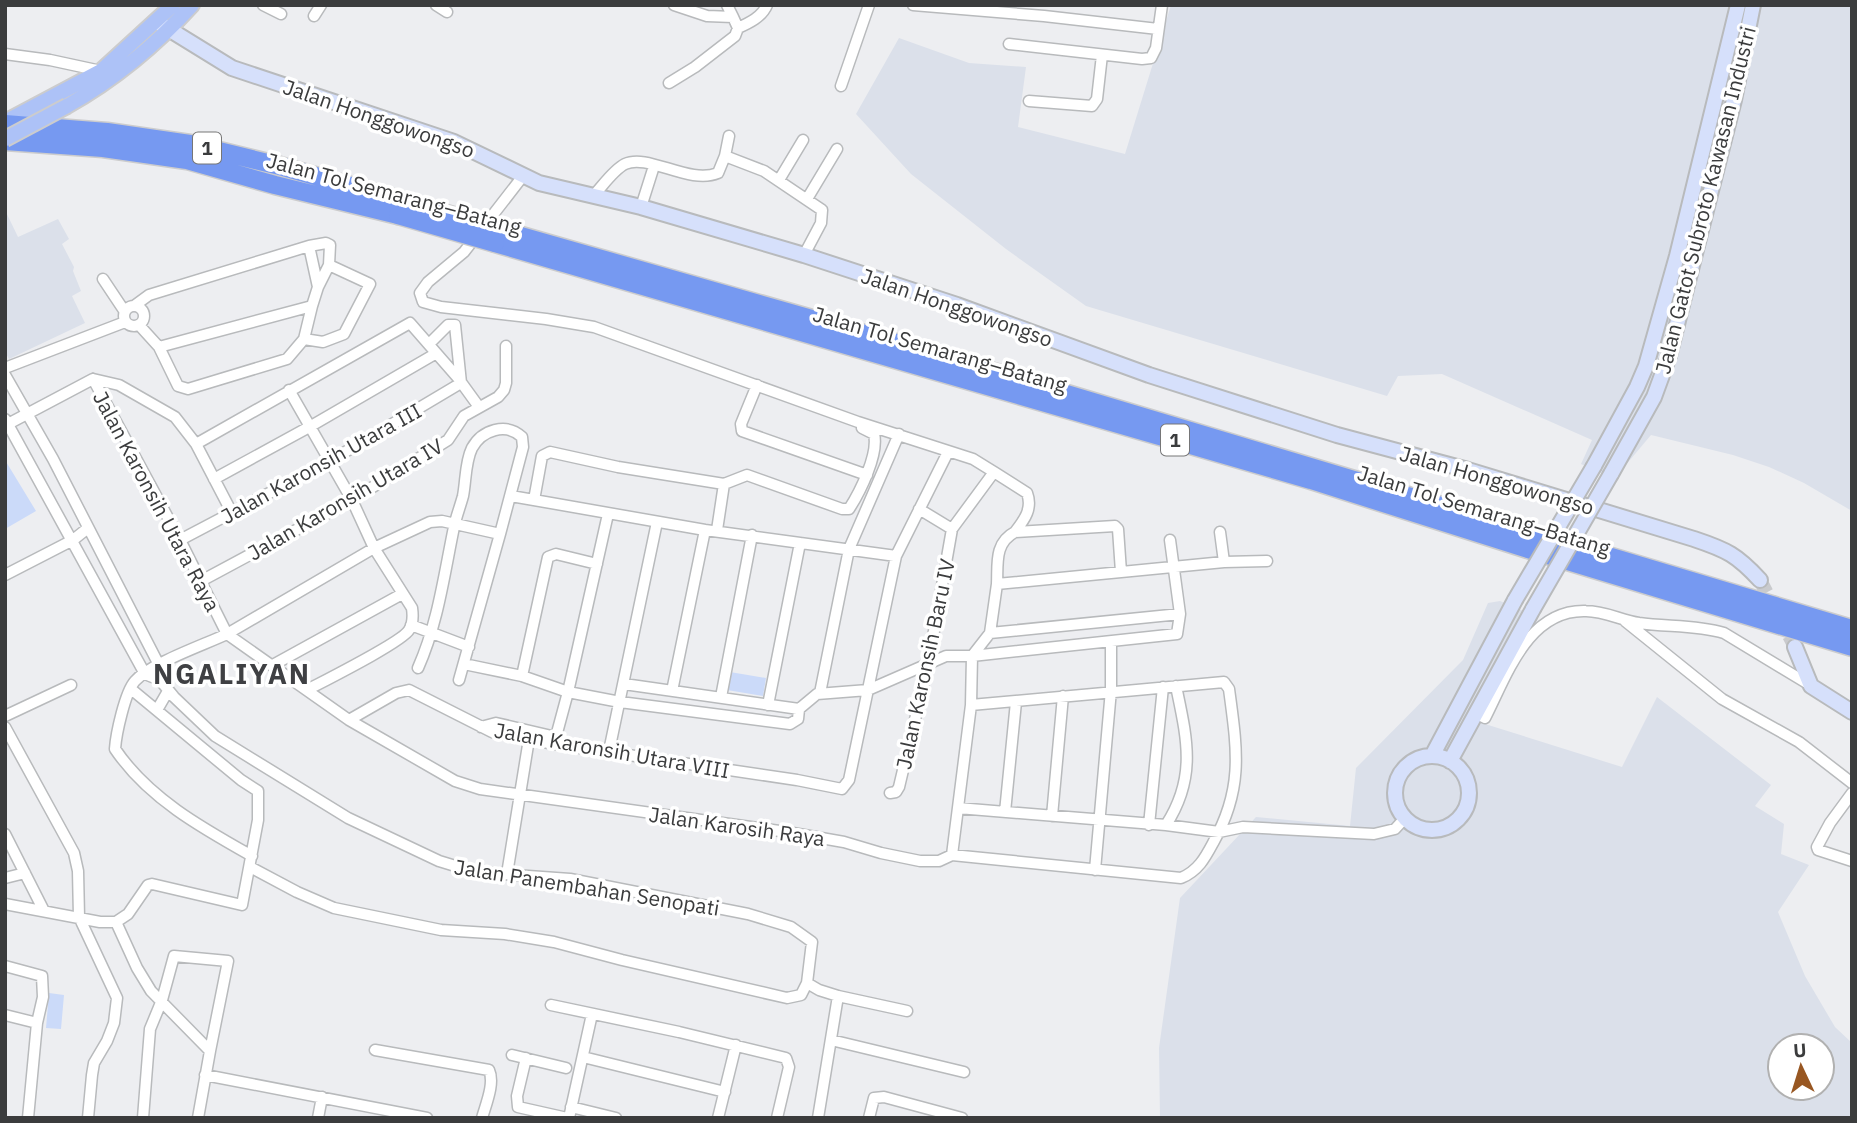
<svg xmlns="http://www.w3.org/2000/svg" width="1857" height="1123" font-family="'IBM Plex Sans',sans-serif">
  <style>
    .built { fill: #dbe0ea; fill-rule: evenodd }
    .green { fill: #cbdaf9 }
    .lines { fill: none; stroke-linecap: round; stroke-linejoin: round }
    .secondary-tunnel { stroke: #c9cacd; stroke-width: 14; stroke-dasharray: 14 7; stroke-linecap: butt }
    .street-casing { stroke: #b8babc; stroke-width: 13 }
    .secondary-casing { stroke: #b8babc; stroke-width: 18 }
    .primary-casing { stroke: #cccccd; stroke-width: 18 }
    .highway-casing { stroke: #cccccd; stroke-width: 21 }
    .street { stroke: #fff; stroke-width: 10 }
    .secondary { stroke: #d6e0fb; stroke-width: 14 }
    .primary { stroke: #adc2f7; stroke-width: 14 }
    .highway { stroke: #7699f1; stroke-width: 18 }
    .secondary-bridge-casing { stroke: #b8babc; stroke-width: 18; stroke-linecap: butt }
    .primary-bridge-casing { stroke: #cccccd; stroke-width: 18; stroke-linecap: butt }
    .highway-bridge-casing { stroke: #cccccd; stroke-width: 21; stroke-linecap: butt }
    .secondary-bridge { stroke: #d6e0fb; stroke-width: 14 }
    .primary-bridge { stroke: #adc2f7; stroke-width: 14 }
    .highway-bridge { stroke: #7699f1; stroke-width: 18 }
    .labels { text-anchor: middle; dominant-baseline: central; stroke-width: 7; stroke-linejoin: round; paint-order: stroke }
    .shield { fill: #fff; stroke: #767677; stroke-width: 2 }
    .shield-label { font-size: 19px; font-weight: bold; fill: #3b3c3d }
    .street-label { font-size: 21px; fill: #3b3c3d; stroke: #fff }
    .district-label { font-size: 28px; font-weight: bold; letter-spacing: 2px; fill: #3f4043; stroke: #fff }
  </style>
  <rect width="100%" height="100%" fill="#edeef1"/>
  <!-- built -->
  <path class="built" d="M 1171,5 L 1852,5 L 1852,511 L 1804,483 L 1769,467 L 1733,455 L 1651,435 L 1614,479 L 1581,464 L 1592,440 L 1442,374 L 1398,376 L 1387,396 L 1086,306 L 1006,249 L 911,174 L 856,114 L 899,38 L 969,63 L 1026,67 L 1018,127 L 1125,154 Z
    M 5,210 L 18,237 L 58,219 L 69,239 L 62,244 L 74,267 L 73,271 L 81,291 L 72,296 L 85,323 L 9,359 L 5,352 Z
    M 1500,601 L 1538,617 L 1504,679 L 1485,724 L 1622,767 L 1657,697 L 1771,785 L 1755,806 L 1784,824 L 1781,854 L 1809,865 L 1778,912 L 1805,976 L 1835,1027 L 1852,1043 L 1852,1118 L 1160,1118 L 1159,1048 L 1180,898 L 1256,817 L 1350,826 L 1356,768 L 1463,660 L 1488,603 ZM 1780,1046 L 1822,1046 L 1822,1088 L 1780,1088 Z"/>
  <!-- green -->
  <path class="green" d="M 5,460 L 36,511 L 5,529 Z
    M 730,672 L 766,678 L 763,696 L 727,690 Z
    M 49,993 L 64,995 L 61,1029 L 46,1028 Z"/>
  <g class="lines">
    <!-- secondary-tunnel -->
    <path class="secondary-tunnel" d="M 1760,580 L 1795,647"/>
    <!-- street casing -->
    <g class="street-casing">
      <path id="street" d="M 263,5 L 281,14
        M 436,5 L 447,12
        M 674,5 L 707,16 L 733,17 L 727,5
        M 913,5 L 1044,16 L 1158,29
        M 314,16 L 321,5
        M 738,28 C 749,23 762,17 767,5
        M 1009,44 L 1142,59 L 1151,58 L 1156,48 L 1162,5
        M 5,54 L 50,60 L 101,71
        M 669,83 L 695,67 L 735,36 L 738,28 L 733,17
        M 841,86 L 869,5
        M 1029,101 L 1092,106 L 1097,99 L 1102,55
        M 725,156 L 729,136
        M 523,176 L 464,252 L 428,282 L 420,293 L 423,302 L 441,307 L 546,319 L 594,327 L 858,422 L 973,459 L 994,472
        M 779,180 L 803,140
        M 593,196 C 602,187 613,170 625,164 C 648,153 689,185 718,173 L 725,156 L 764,171 L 822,210 L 821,223 L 804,255
        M 807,199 L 837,149
        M 641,207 L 654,166
        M 103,279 L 125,312
        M124 316a10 10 0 1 1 20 0a10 10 0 1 1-20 0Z
        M 134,306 L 149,295 L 309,246 L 318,287 L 329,265 L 330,245 L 326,243 L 309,246
        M 139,325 L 159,347 L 178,386 L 188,389 L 287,359 L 304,339 L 312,306
        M 304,339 L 323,342 L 344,334 L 370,284 L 329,265
        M 429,344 L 448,325 L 455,325 L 461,383
        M 159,347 L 312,306 L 318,287
        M 5,368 L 125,322
        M 5,375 L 53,459 L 159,665 L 159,669
        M 93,379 L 180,540 L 227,634 C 204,645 151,663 135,681 C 125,692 116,734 115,749 C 148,798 202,828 252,856
        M 93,379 L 119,385 L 175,417 L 196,444 L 232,513
        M 757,385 L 741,424 L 742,431 L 867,475
        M 289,390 L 352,500 L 374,548 L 412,608 C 413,615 413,624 409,630 C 402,642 324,681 307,690
        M 5,419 L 145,674 L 160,680 L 174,697 L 215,736 L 348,818 L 439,861 L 475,872 L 570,879 L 748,914 L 791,927 L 812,942 L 807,983 L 819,990 L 838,996 L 818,1118
        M 8,424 L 93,379
        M 196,444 L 410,323 L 458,378 L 479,407
        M 214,479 L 311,426 L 435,354
        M 724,484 L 747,475 L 842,509 L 849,509 C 860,492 879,454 874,434 L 862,428
        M 511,496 L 705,530 L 896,556
        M 534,500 L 542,456 L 550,452 L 618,467 L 724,484 L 717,530
        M 919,509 L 952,529 L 994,472 L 1027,493 C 1033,509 1024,520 1015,532
        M 1220,532 L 1224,562
        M 180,540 L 330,461 L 461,383
        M 5,575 L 73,540 L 88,528
        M 201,581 L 352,500 L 448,440 L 464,416 L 498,397 L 504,390 L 506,383 L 506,346
        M 997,584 C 998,564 994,543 1015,532 L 1115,526 L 1118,529 L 1121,572
        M 1625,621 L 1722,699 L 1799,742 L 1852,783
        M 411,625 L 469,647
        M 990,633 L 1180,614
        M 464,664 L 522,676 L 568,692 L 620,702 L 790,724 L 798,719 L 799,709 L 817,694 L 868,690 L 946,656 L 972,656 L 1177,634 L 1180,614 L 1170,540
        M 273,665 L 402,594
        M 418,668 C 438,623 444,575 454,527 C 456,517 460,507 463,496 C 466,481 465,462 472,448 C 482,430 506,422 522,437 L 523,447 L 500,534 L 442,521 L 430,522 L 374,548 L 227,634 L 349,720 L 455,781 L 480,789 L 787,832 L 844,842 L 881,853 L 920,861 L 939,861 L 952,855
        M 522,676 L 548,557 L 556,554 L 597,564
        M 459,680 L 500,534
        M 624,684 L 799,709
        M 672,691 L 705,530
        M 820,693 L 849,549 L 899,434
        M 721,697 L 752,535
        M 768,705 L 800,543
        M 157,710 L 168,691
        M 1475,713 L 1485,718 C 1507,675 1528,609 1586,611 C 1604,611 1621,620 1639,623 C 1667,627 1697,625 1724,633 L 1810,685
        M 5,716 L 71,685
        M 349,720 L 396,693 L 409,690 L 492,732 L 554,744 L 797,780 L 842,789 L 849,780 L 896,556 L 948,452
        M 5,727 L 74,853 L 78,871 L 79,917 L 117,998 L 114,1023 L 107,1041 L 94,1063 L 92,1075 L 88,1118
        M 481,727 L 496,723 L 556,737
        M 554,744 L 568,692 L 608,514
        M 609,751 L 657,522
        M 890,793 L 896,792 L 899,787 L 928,665 L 952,529
        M 1852,793 L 1830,823 L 1817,847 L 1818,850 L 1852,861
        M 958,808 L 1166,825 L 1219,832 L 1243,827 L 1374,834 L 1395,829 L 1405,818
        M 1005,812 L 1016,702
        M 1052,816 L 1063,696
        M 1149,825 L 1163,687
        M 1166,825 C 1197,777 1187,739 1176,686
        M 5,834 L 43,909
        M 952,855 L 1181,878 C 1198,871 1205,858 1213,843 C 1244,788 1237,749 1229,689 L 1224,682 L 971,705
        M 952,855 L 971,705 L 972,656 L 990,633 L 997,584 L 1224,562 L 1267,561
        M 250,867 L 297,892 L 334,908 L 441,930 L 505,934 L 554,942 L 622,960 L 787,998 L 801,995 L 807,983
        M 1095,870 L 1111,690 L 1111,642
        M 507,874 L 529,739
        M 5,878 L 25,873
        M 5,904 L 100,922 L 116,922 L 137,968 L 151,991 L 210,1051 L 198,1118
        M 116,922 L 128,914 L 148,885 L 152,884 L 242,905 L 258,820 L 258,791 L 241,780 L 131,689
        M 5,966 L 42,976 L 43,997 L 37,1023 L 28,1118
        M 838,996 L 907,1011
        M 551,1005 L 679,1032 L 786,1058 L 789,1067 L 777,1118
        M 5,1015 L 37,1023
        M 831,1040 L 964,1072
        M 375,1050 L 489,1070 C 495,1083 486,1104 482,1118
        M 512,1055 L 566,1068
        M 583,1057 L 725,1092
        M 526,1058 L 517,1096 L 518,1107 L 567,1118
        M 205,1075 L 427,1118
        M 571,1107 L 616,1118
        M 143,1118 L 150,1029 L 162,1000 L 174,956 L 228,961 L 210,1051
        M 318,1118 L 322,1097
        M 569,1118 L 592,1014
        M 718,1118 L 736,1045
        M 869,1118 L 874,1098 L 884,1097 L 962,1118"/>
    </g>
    <!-- secondary casing -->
    <g class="secondary-casing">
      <path id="secondary" d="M 159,23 L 232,68 L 454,142 L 539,183 L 641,207 L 804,255 L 957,305 L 1149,375 L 1337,435 L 1468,470 L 1694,539 C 1727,550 1737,555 1760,580
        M 1594,466 L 1637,387 L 1646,366 L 1677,256 L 1738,5
        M 1611,474 L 1654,397 L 1669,356 L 1734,100 L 1753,5
        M 1795,647 L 1811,686 L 1852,712
        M 1432,756 L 1515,600
        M1395 793a37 37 0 1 1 74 0a37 37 0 1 1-74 0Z
        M 1450,761 L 1533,609"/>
    </g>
    <!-- primary casing -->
    <g class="primary-casing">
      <path id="primary" d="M 67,106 C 115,79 155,46 192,5
        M 5,122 L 101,71 L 173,5"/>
    </g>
    <!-- highway casing -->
    <g class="highway-casing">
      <path id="highway" d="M 5,124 L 107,132 L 190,144 L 280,166 L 403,201
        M 5,141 L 103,148 L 187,160 L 275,185 L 398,215
        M 500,230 L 903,345 L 1852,629
        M 495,243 L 1311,480 L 1531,550 L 1852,647"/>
    </g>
    <!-- street -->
    <use href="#street" class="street"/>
    <!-- secondary -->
    <use href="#secondary" class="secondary"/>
    <!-- primary -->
    <use href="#primary" class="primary"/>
    <!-- highway -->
    <use href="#highway" class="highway"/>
    <!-- secondary-bridge casing -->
    <g class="secondary-bridge-casing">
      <path id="secondary-bridge" d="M 1515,600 L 1594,466
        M 1533,609 L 1611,474"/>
    </g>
    <!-- primary-bridge casing -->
    <g class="primary-bridge-casing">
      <path id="primary-bridge" d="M 5,139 L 67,106"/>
    </g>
    <!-- highway-bridge casing -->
    <g class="highway-bridge-casing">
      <path id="highway-bridge" d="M 403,201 L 500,230
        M 398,215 L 495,243"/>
    </g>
    <!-- secondary-bridge -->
    <use href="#secondary-bridge" class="secondary-bridge"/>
    <!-- primary-bridge -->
    <use href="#primary-bridge" class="primary-bridge"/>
    <!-- highway-bridge -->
    <use href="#highway-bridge" class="highway-bridge"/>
  </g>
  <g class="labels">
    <!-- shield labels -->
    <g class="shield">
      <rect x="193" y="132.5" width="28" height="31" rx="5"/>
      <rect x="1161" y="424.5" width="28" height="31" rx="5"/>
    </g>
    <g class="shield-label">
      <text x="207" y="148">1</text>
      <text x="1175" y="440">1</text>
    </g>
    <!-- street labels -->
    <g class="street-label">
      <text transform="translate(379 118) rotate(19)">Jalan Honggowongso</text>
      <text transform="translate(394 193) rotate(15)">Jalan Tol Semarang–Batang</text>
      <text transform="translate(1705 200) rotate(-76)">Jalan Gatot Subroto Kawasan Industri</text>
      <text transform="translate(957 307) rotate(19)">Jalan Honggowongso</text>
      <text transform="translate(940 349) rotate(16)">Jalan Tol Semarang–Batang</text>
      <text transform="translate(321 463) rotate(-29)">Jalan Karonsih Utara III</text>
      <text transform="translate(1497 480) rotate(16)">Jalan Honggowongso</text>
      <text transform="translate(345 499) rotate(-30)">Jalan Karonsih Utara IV</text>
      <text transform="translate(157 501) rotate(62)">Jalan Karonsih Utara Raya</text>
      <text transform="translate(1484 510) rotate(17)">Jalan Tol Semarang–Batang</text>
      <text transform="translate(925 664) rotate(-78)">Jalan Karonsih Baru IV</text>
      <text transform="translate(612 750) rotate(10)">Jalan Karonsih Utara VIII</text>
      <text transform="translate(737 826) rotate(8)">Jalan Karosih Raya</text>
      <text transform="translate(587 887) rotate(9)">Jalan Panembahan Senopati</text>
    </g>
    <!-- district labels -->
    <g class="district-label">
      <text x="232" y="673">NGALIYAN</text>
    </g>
  </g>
  <!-- border -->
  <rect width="1857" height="1123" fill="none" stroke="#3b3c3d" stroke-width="14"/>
  <!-- north arrow -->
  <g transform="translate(1801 1067) rotate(356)"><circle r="33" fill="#ffffff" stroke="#b1b1b1" stroke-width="2"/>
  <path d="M0-5L12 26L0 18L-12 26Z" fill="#985722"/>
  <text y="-10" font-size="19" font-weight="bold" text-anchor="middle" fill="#3b3c3d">U</text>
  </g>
</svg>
